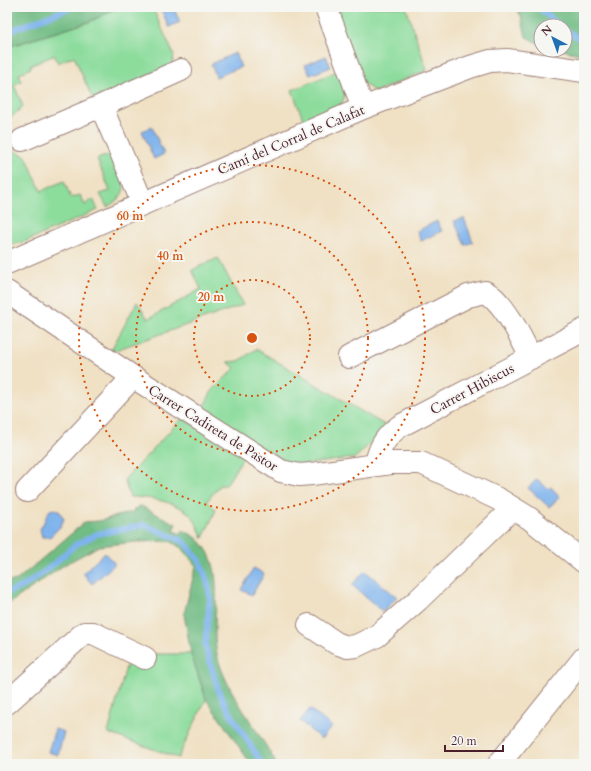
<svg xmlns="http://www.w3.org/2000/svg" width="591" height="771" font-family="Cardo,serif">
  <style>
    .green { fill: #8cdc9c; stroke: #6b7e64 }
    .forest { fill: #71bc84; stroke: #5e6e58 }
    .water { fill: #7eb3ec; stroke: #64698c }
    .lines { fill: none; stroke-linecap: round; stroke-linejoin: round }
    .stream { stroke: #7eb3ec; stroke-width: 6 }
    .minor-casing { stroke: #9d8078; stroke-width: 24 }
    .minor { stroke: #fff; stroke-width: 22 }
    .ring { fill: none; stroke: #d8530f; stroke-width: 2; stroke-dasharray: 2 4 }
    .labels { text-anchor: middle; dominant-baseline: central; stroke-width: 4; stroke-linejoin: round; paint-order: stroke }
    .street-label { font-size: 14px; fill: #4a1f2b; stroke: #f6f6f2 }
    .centre { fill: #d8530f; stroke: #f6f6f2; stroke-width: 2 }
    .ring-label { font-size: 12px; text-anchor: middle; font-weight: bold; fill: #d8530f; stroke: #f6f6f2; stroke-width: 4; stroke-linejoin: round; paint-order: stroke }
  </style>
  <rect width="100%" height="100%" fill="#f6f6f2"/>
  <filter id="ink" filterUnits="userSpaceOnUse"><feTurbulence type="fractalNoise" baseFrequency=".025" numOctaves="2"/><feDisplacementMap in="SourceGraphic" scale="8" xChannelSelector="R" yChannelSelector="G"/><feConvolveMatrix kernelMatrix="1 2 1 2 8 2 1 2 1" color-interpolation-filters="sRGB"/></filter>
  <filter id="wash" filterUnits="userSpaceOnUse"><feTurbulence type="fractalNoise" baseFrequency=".012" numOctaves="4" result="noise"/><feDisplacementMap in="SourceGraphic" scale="16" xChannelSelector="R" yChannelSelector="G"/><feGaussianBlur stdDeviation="0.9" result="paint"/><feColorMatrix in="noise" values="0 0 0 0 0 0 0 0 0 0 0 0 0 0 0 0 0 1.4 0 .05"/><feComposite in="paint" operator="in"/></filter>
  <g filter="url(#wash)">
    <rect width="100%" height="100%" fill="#f0e1c4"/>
    <!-- green -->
    <path class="green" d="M 119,7 L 152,7 L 174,55 L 172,65 L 93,100 L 74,56 L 58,63 L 54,55 L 30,66 L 31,68 L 19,74 L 21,81 L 14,85 L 23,106 L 9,120 L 7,115 L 7,47 L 89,22 Z
      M 334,7 L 406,7 L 427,70 L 375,92 L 361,81 Z
      M 340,70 C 353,111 338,107 304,122 L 292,90 Z
      M 9,146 L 18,153 L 26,156 L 41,191 L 64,181 L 71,198 L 80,195 L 85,205 L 93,199 L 98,210 L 24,242 L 7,246 L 7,147 Z
      M 112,154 C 122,180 135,191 107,207 L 100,194 L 110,191 L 97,159 Z
      M 218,258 L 243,305 L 110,352 L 137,302 L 148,319 L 201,289 L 192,270 Z
      M 256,349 L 388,427 L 355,458 L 293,466 L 201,412 L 212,391 L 235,368 L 228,362 L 239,361 Z
      M 182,418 L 244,456 L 226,485 L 220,485 L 207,501 L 216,510 L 203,538 C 200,532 197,524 193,518 C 182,502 148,497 130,497 L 124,480 Z
      M 154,654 L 191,654 L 206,699 L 178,758 L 108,733 L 129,656 Z"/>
    <!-- forest -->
    <path class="forest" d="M 7,7 L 119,7 L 89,22 L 7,47 Z
      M 516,7 L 584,7 L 584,55 L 562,50 L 565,50 L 565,26 L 541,26 L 541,45 L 526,37 L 521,16 Z
      M 141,506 L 176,524 L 173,530 L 180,534 L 183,530 C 188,533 195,536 199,540 C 229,570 209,617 217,654 C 225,692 259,729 276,764 L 251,764 L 206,699 L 191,654 L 184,614 L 196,566 L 183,549 L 170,541 L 135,542 L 99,546 L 64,565 L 7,605 L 7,582 L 17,580 L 85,522 L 99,521 L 132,512 L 137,507 Z"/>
    <!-- water -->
    <path class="water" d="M 160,7 L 173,7 L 180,22 L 169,27 Z
      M 235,53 L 241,67 L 216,77 L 211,64 Z
      M 326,56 L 331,67 L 310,75 L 305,65 Z
      M 152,127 L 164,154 L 154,159 L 142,131 Z
      M 464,218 L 473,242 L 465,245 L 454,221 Z
      M 437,221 L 442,231 L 421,241 L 417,231 Z
      M 537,479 L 548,489 L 551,487 L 560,497 L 549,507 L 528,488 Z
      M 55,509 L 59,511 L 64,519 L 60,527 L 50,537 L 42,537 L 40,529 C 45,523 45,516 50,510 Z
      M 105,553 L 115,564 L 92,584 L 83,573 Z
      M 254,568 L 264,574 L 252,595 L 241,590 Z
      M 365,571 L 397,597 L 383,612 L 352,585 Z
      M 310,709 L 332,727 L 321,739 L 300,721 Z
      M 55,729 L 64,732 L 58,755 L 48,752 Z"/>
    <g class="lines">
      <!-- stream -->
      <path class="stream" d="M 538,7 L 560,26
        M 565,30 L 584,41
        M 7,32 L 73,7
        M 7,593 L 24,586 L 48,569 L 75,545 L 97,534 L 144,525 L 183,541 L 200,561 L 208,584 L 210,598 L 205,645 L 218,689 L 226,706 L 262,764"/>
    </g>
  </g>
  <g filter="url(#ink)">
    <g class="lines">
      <!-- minor casing -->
      <g class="minor-casing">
        <path id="minor" d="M 326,7 L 363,108
          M 101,106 L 181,70
          M 22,140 L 101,106 L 143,204
          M 7,263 L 363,108 L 470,67 L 490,61 L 507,60 L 584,71
          M 7,292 L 133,377 L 281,471 L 299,475 L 312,474 L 391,463 L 421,463 L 498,499 L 529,518 L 584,562
          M 349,357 L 468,296 L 485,292 C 503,300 522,339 531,358
          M 376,464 C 379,447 386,436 400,426 L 584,330
          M 27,491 L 133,377
          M 309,625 L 336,643 L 347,647 L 356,646 L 377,636 L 418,600 L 513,508
          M 7,703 L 84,633 L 93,633 L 145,658
          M 499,764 L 584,658"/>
      </g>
      <!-- minor -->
      <use href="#minor" class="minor"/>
    </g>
  </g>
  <!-- distance rings -->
  <g class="ring">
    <circle cx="252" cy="338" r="58"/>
    <circle cx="252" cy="338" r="116"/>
    <circle cx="252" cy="338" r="173"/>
  </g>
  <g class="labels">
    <!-- street labels -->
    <g class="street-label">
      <text transform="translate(291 140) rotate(-23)">Camí del Corral de Calafat</text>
      <text transform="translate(472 389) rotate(-28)">Carrer Hibiscus</text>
      <text transform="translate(213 428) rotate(32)">Carrer Cadireta de Pastor</text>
    </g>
  </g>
  <circle cx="252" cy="338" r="6" class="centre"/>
  <g class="ring-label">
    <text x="130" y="220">60 m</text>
    <text x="170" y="260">40 m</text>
    <text x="211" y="301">20 m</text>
  </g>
  <!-- margin -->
  <rect width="591" height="771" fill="none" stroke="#f6f6f2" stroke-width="24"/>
  <!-- north arrow -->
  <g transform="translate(553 38) rotate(319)"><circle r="19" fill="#f6f6f2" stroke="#b1a0a2"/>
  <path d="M0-3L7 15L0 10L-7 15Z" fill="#1f6fb2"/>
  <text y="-6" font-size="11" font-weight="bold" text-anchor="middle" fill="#4a1f2b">N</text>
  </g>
  <!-- scale -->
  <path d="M445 745v6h58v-6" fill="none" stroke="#4a1f2b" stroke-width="2"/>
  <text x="451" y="745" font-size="12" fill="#4a1f2b" stroke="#f6f6f2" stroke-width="3" paint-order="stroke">20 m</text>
</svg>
